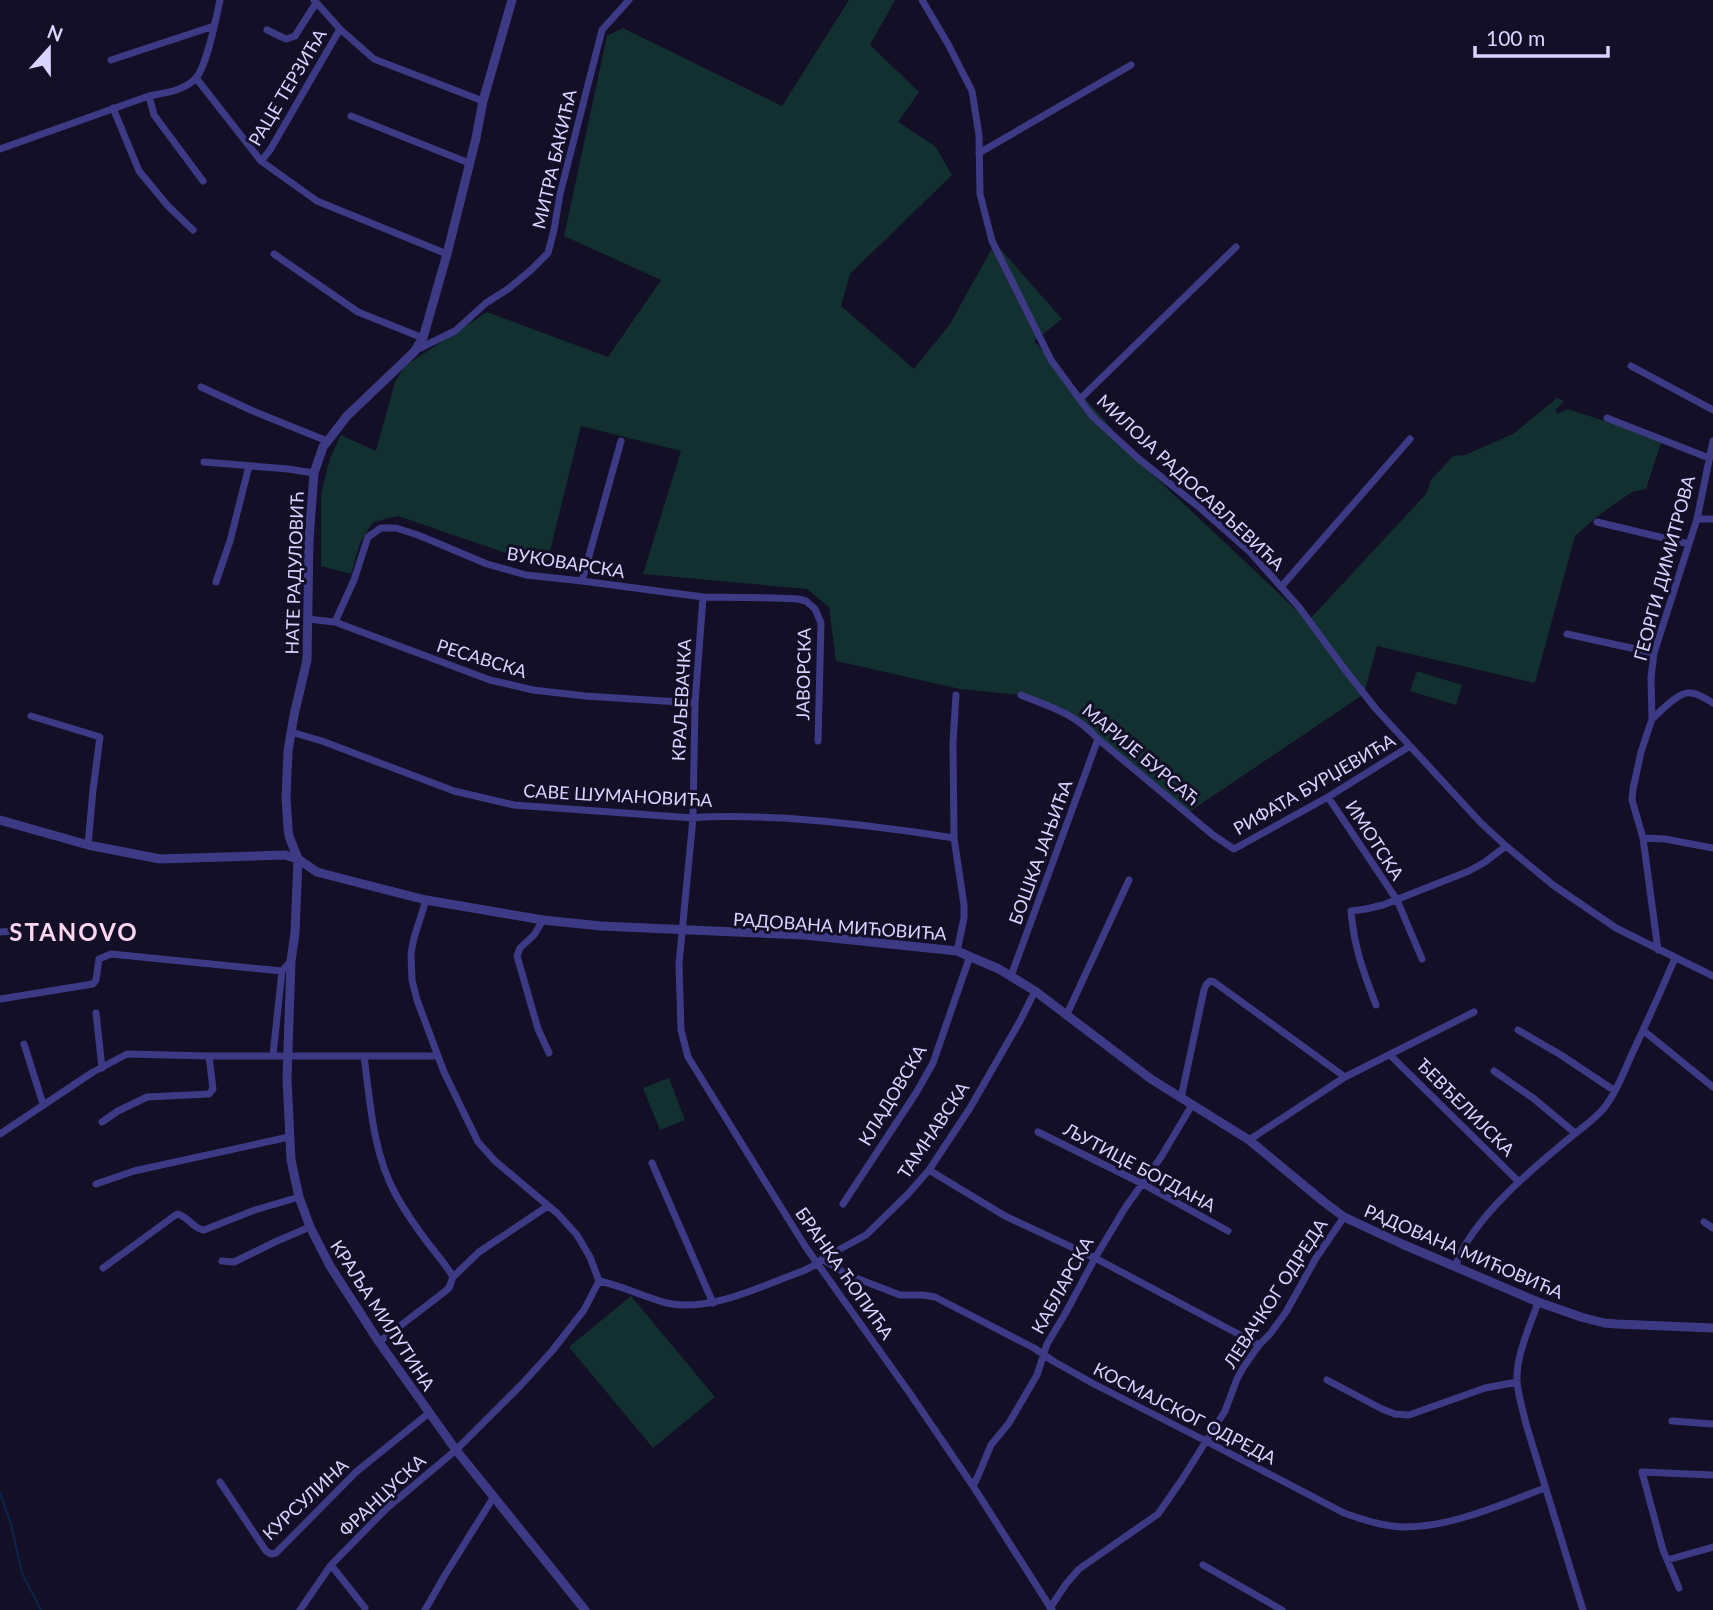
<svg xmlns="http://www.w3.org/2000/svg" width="1713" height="1610" font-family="Lato,sans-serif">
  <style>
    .green { fill: #12302f }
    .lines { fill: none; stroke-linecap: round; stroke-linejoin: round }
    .stream { stroke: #0c2248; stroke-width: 2.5 }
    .minor { stroke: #3d3a85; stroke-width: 7 }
    .tertiary { stroke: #3d3a85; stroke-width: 9 }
    .labels { text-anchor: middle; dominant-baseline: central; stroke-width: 6; stroke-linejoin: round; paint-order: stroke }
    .street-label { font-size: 18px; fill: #d9d4ff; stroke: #130f26 }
    .district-label { font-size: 24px; font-weight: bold; letter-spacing: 2px; fill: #ffd6f0; stroke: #130f26 }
  </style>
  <rect width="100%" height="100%" fill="#130f26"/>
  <!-- green -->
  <path class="green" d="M 849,0 L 895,0 L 870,45 L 919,92 L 898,122 L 935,146 L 952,175 L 850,274 L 841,306 L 914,369 L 950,324 L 995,243 L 1062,319 L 1034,341 L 1152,474 L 1308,621 L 1426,494 L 1431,480 L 1453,456 L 1465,455 L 1513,434 L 1557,398 L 1564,401 L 1555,410 L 1557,414 L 1568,409 L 1662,440 L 1646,489 L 1632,492 L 1599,515 L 1575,536 L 1535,683 L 1377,646 L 1364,694 L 1189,812 L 1086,726 L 1021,695 L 960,689 L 836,661 L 829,607 L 807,589 L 643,574 L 681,451 L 581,426 L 546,567 L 398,516 L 373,522 L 360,543 L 351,574 L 321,566 L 321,494 L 330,458 L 341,435 L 376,451 L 395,382 L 405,366 L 487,312 L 608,357 L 661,280 L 564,236 L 607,36 L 623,28 L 782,106 Z
    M 1417,671 L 1462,685 L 1456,705 L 1410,691 Z
    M 669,1078 L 685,1120 L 660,1130 L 643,1088 Z
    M 631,1296 L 715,1397 L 653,1448 L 569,1347 Z"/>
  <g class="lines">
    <!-- stream -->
    <path class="stream" d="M 0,1493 L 11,1524 L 22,1573 L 41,1610"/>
    <!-- minor -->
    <path class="minor" d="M 314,0 L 340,29 L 374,59 L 483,101
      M 922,0 L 948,44 L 972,91 L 979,135 L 980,194 L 992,241 L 1051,360 L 1092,416 L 1139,459 L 1199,507 L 1250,552 L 1299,607 L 1343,667 L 1376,709 L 1481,823 L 1506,846 L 1553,885 L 1616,928 L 1713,976
      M 267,30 L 286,39 L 295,36 L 316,3
      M 111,60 L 214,26
      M 196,78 L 261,161 L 317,201 L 447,254
      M 149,96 L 154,115 L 203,181
      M 113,108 L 139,171 L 168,206 L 193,230
      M 351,116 L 469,163
      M 0,149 L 149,96 C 165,93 183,91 195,79 C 207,67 216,18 220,0
      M 979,153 L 1131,65
      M 261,161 L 270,150 L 340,29
      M 274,254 L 358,312 L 423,338
      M 414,351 L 455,331 L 486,303 L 508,289 L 531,270 L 548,253 L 554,230 L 560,194 L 602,30 L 629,0
      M 1631,366 L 1713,410
      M 201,387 L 253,411 L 327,441
      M 1080,399 L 1236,247
      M 1607,418 L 1709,458
      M 204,462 L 288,469 L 314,473
      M 1697,519 L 1713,519
      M 1597,522 L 1689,544
      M 582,581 L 621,441
      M 216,582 L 230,541 L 249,466
      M 1281,587 L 1410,439
      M 703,597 L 695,703 L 693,818 L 679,964 L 681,1030 L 688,1057 L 805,1246 L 911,1395 L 973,1486 L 1052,1610
      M 308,619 L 335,622 L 490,680 L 533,690 L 585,696 L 695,703
      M 335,622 L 354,580 L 368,537 L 381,528 L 396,528 L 418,535 L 487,564 L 526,575 L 582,581 L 703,597 L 774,598 L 798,599 L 806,601 L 815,609 L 821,623 L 818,741
      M 1567,634 L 1654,653
      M 956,695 L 953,743 L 954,838 L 964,905 L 964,918 L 957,951
      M 1021,695 C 1053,708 1074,713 1098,739 L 1213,835 L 1234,849 L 1328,797 L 1410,746
      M 31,716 L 100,737 L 93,790 L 88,845
      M 1652,719 C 1661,711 1679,691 1691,693 C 1698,693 1707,700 1713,703
      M 291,732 L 322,741 L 454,791 L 514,805 L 693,818 C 723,815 753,817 784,818 C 841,822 898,829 954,838
      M 1328,797 L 1397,900 L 1422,959
      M 1643,838 L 1665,839 L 1713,848
      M 543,920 L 534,935 L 520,948 L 517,956 L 538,1029 L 549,1053
      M 0,932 L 14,931
      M 1658,950 L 1643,838 L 1632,800 L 1633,789 L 1641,752 L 1652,719 L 1651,678 L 1654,653 L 1697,519 L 1713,441
      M 1011,976 L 1098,739
      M 0,999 L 93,984 L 96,980 L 99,959 L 111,954 L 282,971 L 291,961
      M 1376,1005 C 1363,971 1354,947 1351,911 L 1366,909 L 1383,905 L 1469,871 L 1485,862 L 1506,846
      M 96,1013 L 102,1068
      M 1067,1014 L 1129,880
      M 1518,1030 L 1561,1055 L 1615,1091
      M 1644,1031 L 1713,1087
      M 24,1044 L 43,1104
      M 273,1055 L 282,971
      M 1390,1055 L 1519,1182
      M 364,1056 C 370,1101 373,1153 395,1193 C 405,1212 418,1230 431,1247 C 439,1257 447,1266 453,1277
      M 1494,1071 L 1533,1098 L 1575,1133
      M 1181,1098 L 1204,990 L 1206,985 L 1210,981 L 1214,982 L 1345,1077
      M 102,1122 L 118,1111 L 147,1097 L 209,1094 L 213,1089 L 209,1056
      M 1038,1132 L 1143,1184 L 1228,1231
      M 0,1134 L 93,1072 L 127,1054 L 209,1056 L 437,1056
      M 1249,1140 L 1345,1077 L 1474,1012
      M 652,1163 L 713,1303
      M 929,1170 L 1005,1216 L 1095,1258 L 1259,1345
      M 96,1184 L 134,1171 L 289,1137
      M 843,1204 L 916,1093 L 933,1063 L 970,956
      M 1704,1222 L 1713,1228
      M 822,1259 L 848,1275 L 900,1295 L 923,1295 L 935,1297 L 1034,1348 L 1053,1361 L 1094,1384 L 1206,1441 L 1344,1513 C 1363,1520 1382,1526 1402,1527 C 1450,1528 1502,1504 1545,1488
      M 222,1261 L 234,1262 L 277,1241 L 310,1227
      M 1455,1267 C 1471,1219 1533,1168 1572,1136 C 1584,1126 1593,1121 1604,1108 C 1616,1093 1623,1074 1631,1056 C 1646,1024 1661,991 1675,958
      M 103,1268 L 177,1214 C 188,1216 193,1229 204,1230 L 255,1210 L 299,1197
      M 599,1281 C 623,1286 644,1297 667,1303 C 710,1313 763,1285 803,1271 L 817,1264 L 822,1259 L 866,1235 L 908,1194 L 929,1170 L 970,1108 L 1020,1021 L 1035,991
      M 1538,1302 C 1530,1327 1516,1354 1517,1381 C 1518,1396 1523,1410 1526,1424 L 1583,1610
      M 379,1342 L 443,1293 L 449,1288 L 453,1277 L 479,1252 L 548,1206
      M 1327,1380 L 1382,1409 L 1395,1414 L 1409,1415 L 1485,1388 L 1517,1382
      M 1672,1421 L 1713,1424
      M 220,1482 L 266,1551 L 271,1554 L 276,1553 L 356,1472 L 429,1413
      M 973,1486 L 978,1476 L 991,1445 L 1009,1423 L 1037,1375 L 1047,1344 L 1065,1314 L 1095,1258 L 1125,1208 L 1161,1157 L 1192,1105
      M 1667,1560 L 1713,1547
      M 331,1565 L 365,1608
      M 1203,1565 L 1282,1610
      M 1679,1588 L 1663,1550 L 1642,1472 L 1713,1475
      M 1050,1608 L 1066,1584 L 1079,1569 L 1158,1514 L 1181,1481 L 1225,1411 L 1237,1379 L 1243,1368 L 1259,1345 L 1270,1334 L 1286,1312 L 1316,1258 L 1344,1217
      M 300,1610 L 331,1565 L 387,1508 L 456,1450 L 521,1385 L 552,1351 L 584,1310 L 599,1281 L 590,1257 L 577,1235 L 558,1214 L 495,1161 L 478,1142 L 444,1072 L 417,1000 L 412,980 L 411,953 L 414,938 L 426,900
      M 425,1610 L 445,1575 L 493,1498"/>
    <!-- tertiary -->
    <path class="tertiary" d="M 512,0 L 483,101 L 476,138 L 447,254 L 423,338 L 414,352 L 347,416 L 323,447 L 314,473 L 309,540 L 307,660 L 294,715 L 288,751 L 286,798 L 288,828 L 289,836 L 298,859 L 295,933 L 291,961 L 287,1079 L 291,1160 L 299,1197 L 310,1227 L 330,1266 L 379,1342 L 456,1450 L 585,1610
      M 0,820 L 88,845 L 160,859 L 285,855 L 298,859 L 317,872 L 367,885 L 426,900 L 543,920 L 601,926 L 804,935 L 957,951 L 999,969 L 1035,991 L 1151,1079 L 1249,1140 L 1324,1202 L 1344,1217 L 1402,1244 L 1538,1302 L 1581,1317 L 1604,1323 L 1617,1324 L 1713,1328"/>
  </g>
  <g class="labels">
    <!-- street labels -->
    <g class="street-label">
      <text transform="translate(287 87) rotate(-59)">РАЦЕ ТЕРЗИЋА</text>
      <text transform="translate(554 159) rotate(-77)">МИТРА БАКИЋА</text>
      <text transform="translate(1191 482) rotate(43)">МИЛОЈА РАДОСАВЉЕВИЋА</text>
      <text transform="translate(566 562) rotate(9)">ВУКОВАРСКА</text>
      <text transform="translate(1664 568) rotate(-75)">ГЕОРГИ ДИМИТРОВА</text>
      <text transform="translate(294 573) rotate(-88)">НАТЕ РАДУЛОВИЋ</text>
      <text transform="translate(482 658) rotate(17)">РЕСАВСКА</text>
      <text transform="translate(803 674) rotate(-89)">ЈАВОРСКА</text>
      <text transform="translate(681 700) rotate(-87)">КРАЉЕВАЧКА</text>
      <text transform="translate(1141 754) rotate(40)">МАРИЈЕ БУРСАЋ</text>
      <text transform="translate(1314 784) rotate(-30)">РИФАТА БУРЏЕВИЋА</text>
      <text transform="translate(618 795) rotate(3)">САВЕ ШУМАНОВИЋА</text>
      <text transform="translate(1375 840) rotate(57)">ИМОТСКА</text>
      <text transform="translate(1040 852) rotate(-70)">БОШКА ЈАЊИЋА</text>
      <text transform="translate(840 926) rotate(4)">РАДОВАНА МИЋОВИЋА</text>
      <text transform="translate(892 1095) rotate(-59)">КЛАДОВСКА</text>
      <text transform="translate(1466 1107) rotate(45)">ЂЕВЂЕЛИЈСКА</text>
      <text transform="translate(933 1130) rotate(-56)">ТАМНАВСКА</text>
      <text transform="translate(1140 1167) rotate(28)">ЉУТИЦЕ БОГДАНА</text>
      <text transform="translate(1464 1251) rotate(23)">РАДОВАНА МИЋОВИЋА</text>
      <text transform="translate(845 1273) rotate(55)">БРАНКА ЋОПИЋА</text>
      <text transform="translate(1062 1285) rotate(-61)">КАБЛАРСКА</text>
      <text transform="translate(1275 1293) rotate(-57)">ЛЕВАЧКОГ ОДРЕДА</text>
      <text transform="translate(383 1315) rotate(57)">КРАЉА МИЛУТИНА</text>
      <text transform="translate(1185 1413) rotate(27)">КОСМАЈСКОГ ОДРЕДА</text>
      <text transform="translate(382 1495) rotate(-43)">ФРАНЦУСКА</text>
      <text transform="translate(305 1499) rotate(-43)">КУРСУЛИНА</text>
    </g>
    <!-- district labels -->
    <g class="district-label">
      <text x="74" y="931">STANOVO</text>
    </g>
  </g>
  <!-- north arrow -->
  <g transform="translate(49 49) rotate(21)" stroke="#130f26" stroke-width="5" paint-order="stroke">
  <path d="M0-5L12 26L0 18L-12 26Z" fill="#d9d4ff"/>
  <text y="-10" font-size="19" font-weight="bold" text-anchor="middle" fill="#d9d4ff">N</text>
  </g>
  <!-- scale -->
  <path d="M1475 46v10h133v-10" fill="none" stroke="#d9d4ff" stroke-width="3.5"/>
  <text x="1486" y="46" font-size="21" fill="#d9d4ff" stroke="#130f26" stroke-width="5" paint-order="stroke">100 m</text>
</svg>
